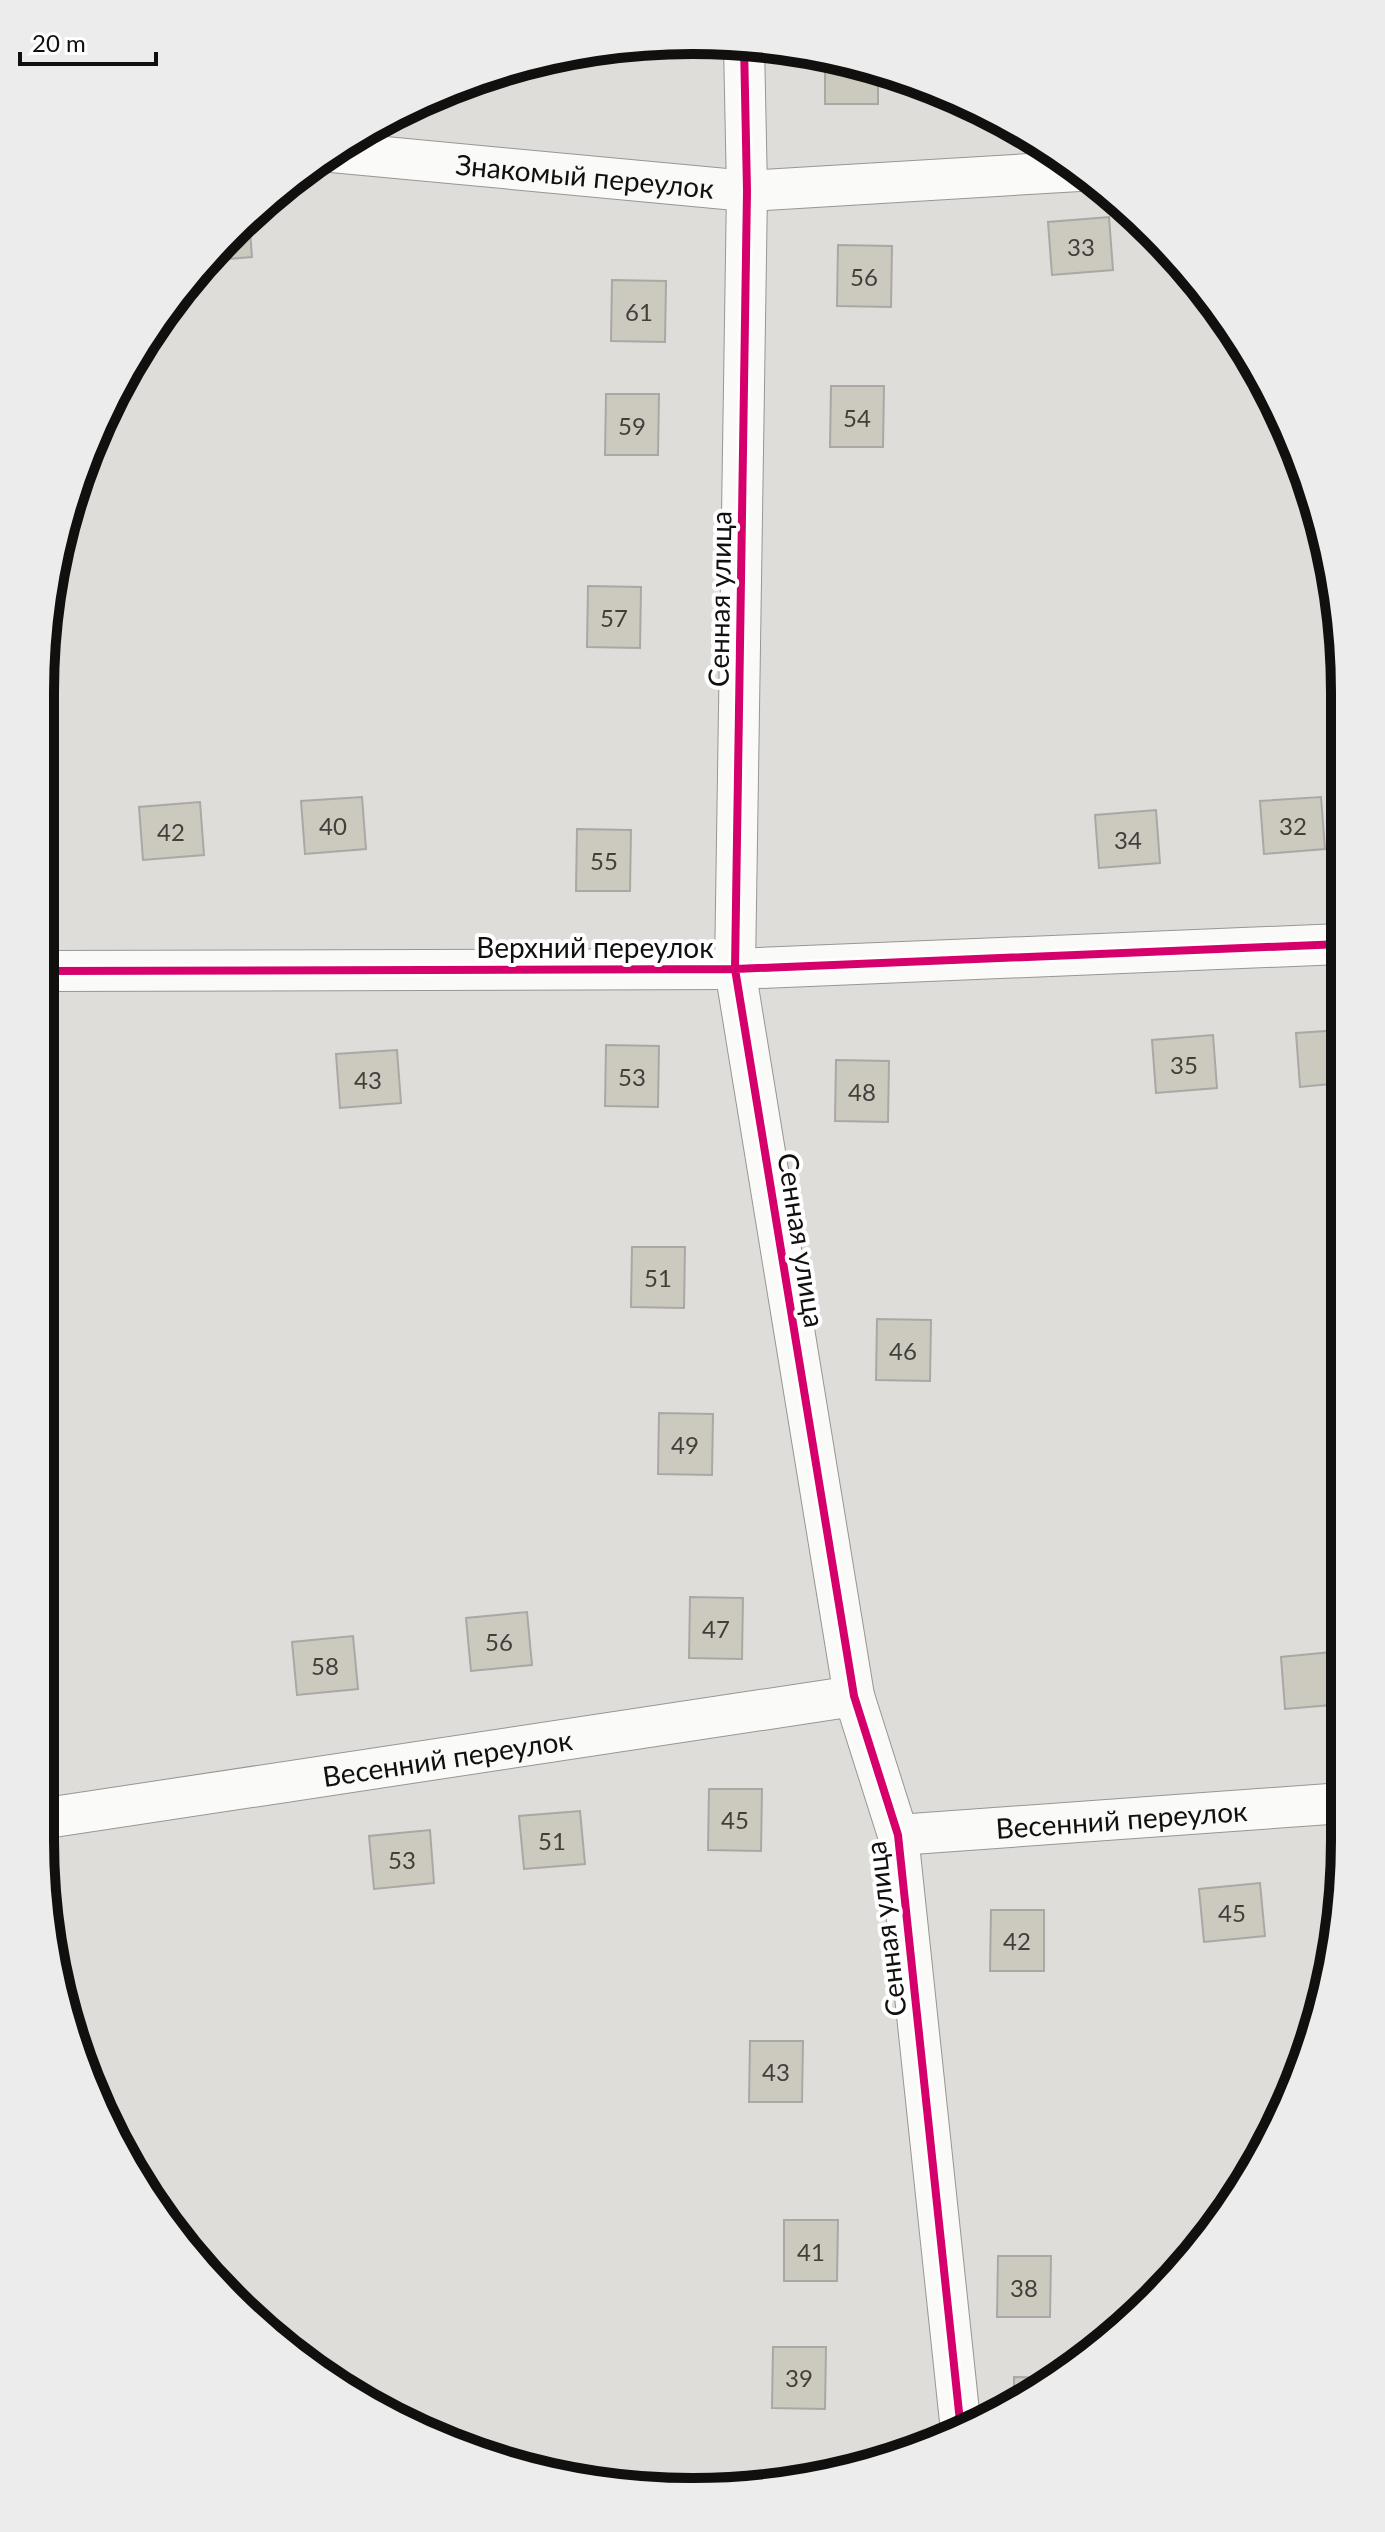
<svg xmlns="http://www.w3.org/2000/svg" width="1385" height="2532" font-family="Lato,sans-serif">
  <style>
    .building { fill: #ccc9bf; stroke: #a9a8a5; stroke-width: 2 }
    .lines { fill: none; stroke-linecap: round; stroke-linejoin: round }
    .street-casing { stroke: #979694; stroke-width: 42 }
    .street { stroke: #fafaf9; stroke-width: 40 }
    .cycleway-casing { stroke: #fff; stroke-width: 13 }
    .cycleway { stroke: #d6006c; stroke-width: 8 }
    .labels { text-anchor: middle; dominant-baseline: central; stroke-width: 8; stroke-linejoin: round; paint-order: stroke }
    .number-label { font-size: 24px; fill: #413f3b }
    .street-label { font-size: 28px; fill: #11100e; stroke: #fff }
    .rim { fill: none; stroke: #11100e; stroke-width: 10 }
  </style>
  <rect width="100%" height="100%" fill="#dfddda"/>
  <!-- building -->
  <path class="building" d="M 825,57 L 878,69 L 878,104 L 825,104 Z
    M 1109,217 L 1113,270 L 1052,275 L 1048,222 Z
    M 249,218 L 252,257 L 203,261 Z
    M 838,245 L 892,246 L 891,307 L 837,306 Z
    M 612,280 L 666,281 L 665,342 L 611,341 Z
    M 831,386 L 884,386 L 883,447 L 830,447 Z
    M 606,394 L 659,394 L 658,455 L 605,455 Z
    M 588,586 L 641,587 L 640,648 L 587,647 Z
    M 362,797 L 366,849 L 305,854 L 301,801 Z
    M 1321,797 L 1325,849 L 1264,854 L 1260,801 Z
    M 200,802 L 204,855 L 143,860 L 139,807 Z
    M 1156,810 L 1160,863 L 1099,868 L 1095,815 Z
    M 577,829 L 631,830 L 630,891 L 576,891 Z
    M 1341,1030 L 1341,1083 L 1300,1087 L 1296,1033 Z
    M 1213,1035 L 1217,1088 L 1156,1093 L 1152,1040 Z
    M 606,1045 L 659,1046 L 658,1107 L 605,1106 Z
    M 397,1050 L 401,1103 L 340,1108 L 336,1054 Z
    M 836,1060 L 889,1061 L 888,1122 L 835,1121 Z
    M 632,1247 L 685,1247 L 684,1308 L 631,1307 Z
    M 877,1319 L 931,1320 L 930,1381 L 876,1380 Z
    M 659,1413 L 713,1414 L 712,1475 L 658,1474 Z
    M 690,1597 L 743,1598 L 742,1659 L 689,1658 Z
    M 527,1612 L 532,1665 L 471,1671 L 466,1618 Z
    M 353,1636 L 358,1689 L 297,1695 L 292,1642 Z
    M 1341,1651 L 1343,1704 L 1285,1709 L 1281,1657 Z
    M 709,1789 L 762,1789 L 761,1851 L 708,1850 Z
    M 580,1811 L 585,1864 L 524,1869 L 519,1816 Z
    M 430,1830 L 434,1883 L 374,1889 L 369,1836 Z
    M 1260,1883 L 1265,1936 L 1204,1942 L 1199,1889 Z
    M 991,1910 L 1044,1910 L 1044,1971 L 990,1971 Z
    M 750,2041 L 803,2041 L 802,2102 L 749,2102 Z
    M 784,2220 L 838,2220 L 837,2281 L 784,2281 Z
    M 998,2256 L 1051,2256 L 1050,2317 L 997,2317 Z
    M 773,2347 L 826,2347 L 825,2409 L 772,2408 Z
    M 1014,2377 L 1046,2378 L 1014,2398 Z"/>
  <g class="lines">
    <!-- street casing -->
    <g class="street-casing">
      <g id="street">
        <path d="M 744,44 L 747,191 L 735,969 L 854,1696 L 898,1835 L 961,2431"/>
        <path id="s1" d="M 332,152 L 747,191 L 1079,171"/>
        <path d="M 41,971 L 735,969 L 1341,944"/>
        <path id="s2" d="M 40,1819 L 854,1696"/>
        <path id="s3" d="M 898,1835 L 1343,1803"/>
      </g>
    </g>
    <!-- street -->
    <use href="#street" class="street"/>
    <!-- cycleway casing -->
    <g class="cycleway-casing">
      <path id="cycleway" d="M 744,44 L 747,191 L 735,969 L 854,1696 L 898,1835 L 961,2431
        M 41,971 L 735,969 L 1341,944"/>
    </g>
    <!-- cycleway -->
    <use href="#cycleway" class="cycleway"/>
  </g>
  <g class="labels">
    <!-- number labels -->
    <g class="number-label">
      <text x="1081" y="246">33</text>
      <text x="864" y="276">56</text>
      <text x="639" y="311">61</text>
      <text x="857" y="417">54</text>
      <text x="632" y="425">59</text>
      <text x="614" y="617">57</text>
      <text x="333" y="825">40</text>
      <text x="1293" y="825">32</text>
      <text x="171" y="831">42</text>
      <text x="1128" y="839">34</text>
      <text x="604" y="860">55</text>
      <text x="1184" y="1064">35</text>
      <text x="632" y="1076">53</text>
      <text x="368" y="1079">43</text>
      <text x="862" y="1091">48</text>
      <text x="658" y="1277">51</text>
      <text x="903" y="1350">46</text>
      <text x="685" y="1444">49</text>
      <text x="716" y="1628">47</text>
      <text x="499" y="1641">56</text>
      <text x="325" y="1665">58</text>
      <text x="735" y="1819">45</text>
      <text x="552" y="1840">51</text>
      <text x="402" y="1859">53</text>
      <text x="1232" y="1912">45</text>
      <text x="1017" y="1940">42</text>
      <text x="776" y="2071">43</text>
      <text x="811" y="2251">41</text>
      <text x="1024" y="2287">38</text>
      <text x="799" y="2377">39</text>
    </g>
    <!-- street labels -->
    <g class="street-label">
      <text stroke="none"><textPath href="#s1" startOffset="254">Знакомый переулок</textPath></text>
      <text transform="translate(719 599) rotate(-89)">Сенная улица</text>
      <text x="595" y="947">Верхний переулок</text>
      <text transform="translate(802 1240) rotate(81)">Сенная улица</text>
      <text stroke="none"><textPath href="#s2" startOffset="412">Весенний переулок</textPath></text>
      <text stroke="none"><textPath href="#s3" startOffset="224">Весенний переулок</textPath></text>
      <text transform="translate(885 1929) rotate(-97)">Сенная улица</text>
    </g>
  </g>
  <!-- crop -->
  <path d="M0 0H1385V2532H0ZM692 54H693A638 638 0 0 1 1331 692V1840A638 638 0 0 1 693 2478H692A638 638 0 0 1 54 1840V692A638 638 0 0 1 692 54Z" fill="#ececec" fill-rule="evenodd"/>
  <path class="rim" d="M692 54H693A638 638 0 0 1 1331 692V1840A638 638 0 0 1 693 2478H692A638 638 0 0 1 54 1840V692A638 638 0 0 1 692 54Z"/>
  <!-- scale -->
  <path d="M20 52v12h136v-12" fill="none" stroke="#11100e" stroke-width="4"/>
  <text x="32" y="52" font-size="24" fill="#11100e" stroke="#ffffff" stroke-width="6" paint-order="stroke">20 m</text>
</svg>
